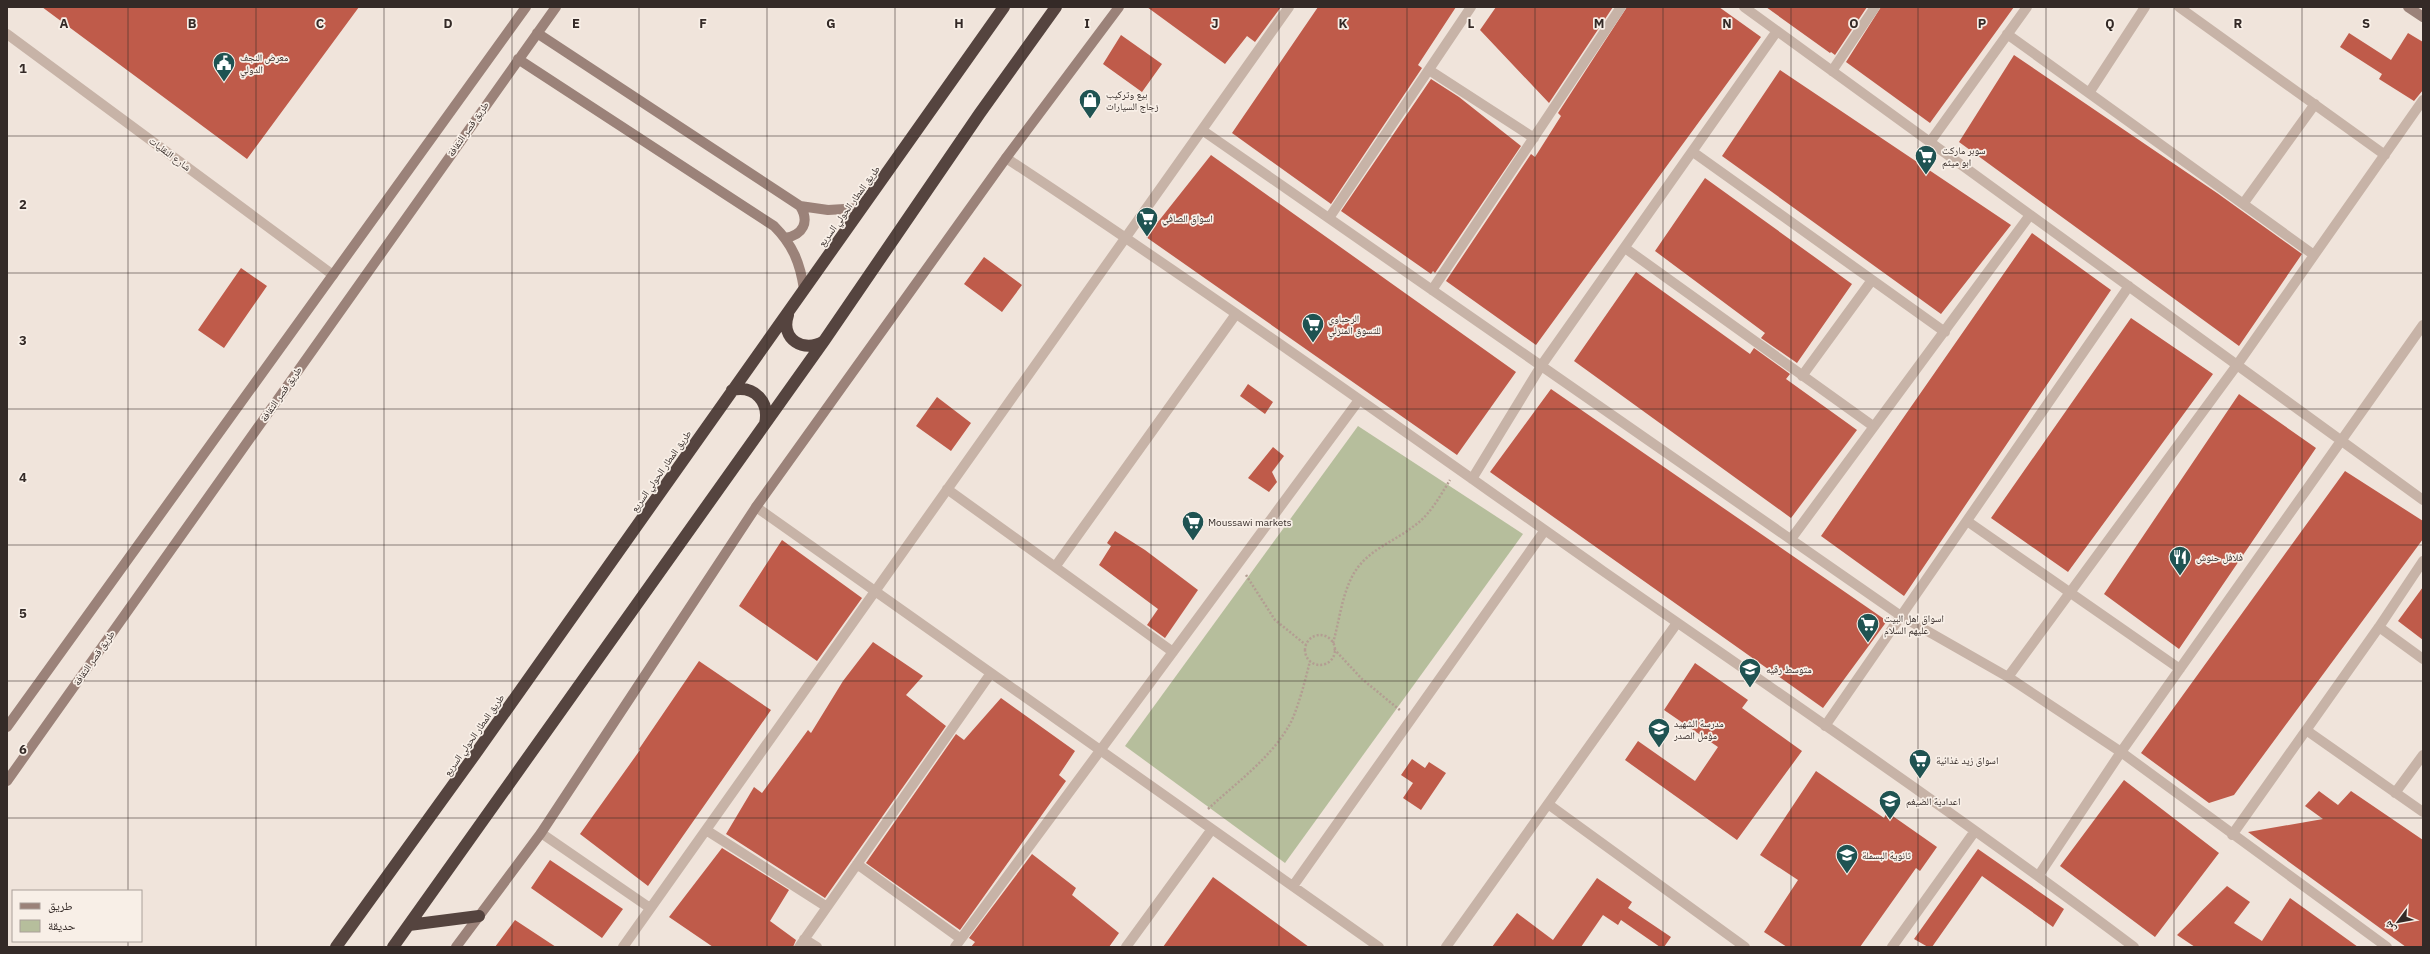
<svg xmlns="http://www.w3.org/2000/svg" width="2430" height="954" font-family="'IBM Plex Sans','Noto Naskh Arabic',sans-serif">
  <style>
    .green { fill: #b6be9c }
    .building { fill: #bf5b4a }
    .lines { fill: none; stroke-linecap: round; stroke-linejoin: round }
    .path { stroke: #b39d92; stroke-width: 2.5; stroke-dasharray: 2 2; stroke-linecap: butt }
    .street { stroke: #c7b3a7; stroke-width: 10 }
    .secondary { stroke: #9b8279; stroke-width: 10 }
    .highway { stroke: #55443f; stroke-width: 12 }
    .grid { fill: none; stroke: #342a27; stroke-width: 1; stroke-opacity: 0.55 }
    .labels { text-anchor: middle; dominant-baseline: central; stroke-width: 3.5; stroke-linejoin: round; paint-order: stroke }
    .poi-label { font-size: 10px; fill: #342a27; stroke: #f8efe7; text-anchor: start }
    .street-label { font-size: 10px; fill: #342a27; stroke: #f8efe7 }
    .grid-label { font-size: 13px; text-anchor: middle; font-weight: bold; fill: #342a27; stroke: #f8efe7; stroke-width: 3.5; stroke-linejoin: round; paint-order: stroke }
  </style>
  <rect width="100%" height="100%" fill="#f0e4db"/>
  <!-- green -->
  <path class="green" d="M 1358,426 L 1523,534 L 1285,863 L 1125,746 Z"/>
  <!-- building -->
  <path class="building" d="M 42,7 L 359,7 L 247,159 Z
    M 1147,7 L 1281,7 L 1255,42 L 1247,36 L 1225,64 Z
    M 1318,7 L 1456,7 L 1418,65 L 1422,68 L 1331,204 L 1232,133 Z
    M 1496,7 L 1613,7 L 1549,103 L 1480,30 Z
    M 1627,7 L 1719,7 L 1761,37 L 1536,345 L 1446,281 L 1531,154 L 1535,157 L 1561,116 L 1558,113 Z
    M 1766,7 L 1867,7 L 1835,55 L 1831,52 L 1830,53 Z
    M 1881,7 L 2014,7 L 1930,123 L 1846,62 Z
    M 2349,33 L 2391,60 L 2408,33 L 2423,42 L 2423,90 L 2414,101 L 2379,79 L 2382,74 L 2340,47 Z
    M 1121,35 L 1162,64 L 1142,92 L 1103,64 Z
    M 2014,55 L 2217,193 L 2302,254 L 2239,346 L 1959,142 Z
    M 1780,70 L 2011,225 L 1941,314 L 1722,156 Z
    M 1431,79 L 1459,97 L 1521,146 L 1435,273 L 1433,271 L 1431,274 L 1341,211 Z
    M 1211,155 L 1516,372 L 1457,455 L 1146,237 Z
    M 1705,178 L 1852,284 L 1797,363 L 1761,338 L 1765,333 L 1655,251 Z
    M 2032,233 L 2111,290 L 1904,596 L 1821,536 Z
    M 984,257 L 1022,285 L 1002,312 L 964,284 Z
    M 241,268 L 267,286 L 224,348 L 198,330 Z
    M 1636,272 L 1750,354 L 1754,348 L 1790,374 L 1786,379 L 1857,430 L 1791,518 L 1574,361 Z
    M 2131,318 L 2213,374 L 2068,572 L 1991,518 Z
    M 1248,384 L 1273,402 L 1265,414 L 1240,396 Z
    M 1551,389 L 1887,621 L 1823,708 L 1490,472 Z
    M 2239,394 L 2316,448 L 2179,649 L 2104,594 Z
    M 937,397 L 971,423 L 951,451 L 916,426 Z
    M 1273,447 L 1284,456 L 1272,472 L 1277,482 L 1269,492 L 1248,478 Z
    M 2345,471 L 2423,521 L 2423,539 L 2234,795 L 2209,803 L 2141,753 Z
    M 1115,531 L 1145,550 L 1198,590 L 1165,638 L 1147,625 L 1158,609 L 1099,565 L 1111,546 L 1107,543 Z
    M 782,540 L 862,598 L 817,661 L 739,606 Z
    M 2423,587 L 2423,640 L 2398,621 Z
    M 873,642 L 923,676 L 906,695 L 946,726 L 825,898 L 726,834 L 754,787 L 762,793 L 808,730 L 811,733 L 843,681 Z
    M 699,661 L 771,710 L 648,886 L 580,834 L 640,750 L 639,749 Z
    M 1695,663 L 1748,700 L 1742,708 L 1802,751 L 1737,840 L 1625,760 L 1638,741 L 1695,781 L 1718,747 L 1664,710 Z
    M 1001,698 L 1075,751 L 1059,775 L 1066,781 L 960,930 L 866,863 L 956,734 L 964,740 Z
    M 1412,759 L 1425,768 L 1429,762 L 1446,773 L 1421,810 L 1403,798 L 1413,783 L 1401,775 Z
    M 1816,771 L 1884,818 L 1887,812 L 1937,847 L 1920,871 L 1916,868 L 1860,947 L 1787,947 L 1764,932 L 1798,880 L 1760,855 Z
    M 2124,780 L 2219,853 L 2155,937 L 2060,866 Z
    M 2319,791 L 2338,805 L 2351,791 L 2423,840 L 2423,947 L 2406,947 L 2248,832 L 2323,819 L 2305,806 Z
    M 722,848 L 789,890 L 770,921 L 796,940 L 793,947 L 713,947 L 669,917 Z
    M 1978,849 L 2064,909 L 2053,927 L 1982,876 L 1932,947 L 1928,947 L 1914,939 Z
    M 1032,854 L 1076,888 L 1072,895 L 1119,933 L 1109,947 L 971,947 L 975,942 L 969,938 Z
    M 550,860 L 623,909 L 602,938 L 531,888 Z
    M 1213,877 L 1257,909 L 1309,947 L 1163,947 Z
    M 1597,878 L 1632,902 L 1628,908 L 1671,937 L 1664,947 L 1660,947 L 1621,920 L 1618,925 L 1603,915 L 1581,947 L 1492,947 L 1517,913 L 1553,940 Z
    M 2227,886 L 2250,902 L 2234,923 L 2262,941 L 2290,898 L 2358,947 L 2195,947 L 2177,935 Z
    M 515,920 L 556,947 L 495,947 Z"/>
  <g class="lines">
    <!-- path -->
    <path class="path" d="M 1246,575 L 1275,620 L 1306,645
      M1305 650a15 15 0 1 1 30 0a15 15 0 1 1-30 0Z
      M 1333,643 C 1340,619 1342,591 1356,570 C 1370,549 1395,541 1414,526 C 1430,515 1440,496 1450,480
      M 1334,649 L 1362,679 L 1401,711
      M 1208,809 C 1237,782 1274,756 1292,720 C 1300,701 1305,681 1310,661"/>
    <!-- street -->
    <path class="street" d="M 1744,7 L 2423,500
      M 2179,7 L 2385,155
      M 7,34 L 333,275
      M 2007,34 L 2314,255
      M 1429,70 L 1534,138
      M 1832,71 L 1875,7
      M 2089,93 L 2145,7
      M 1202,130 L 1901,616 L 2008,677 L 2121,752 L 2387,947
      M 1930,142 L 2027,7
      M 1693,152 L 1945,332
      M 1006,158 C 1208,291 1405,432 1603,571 C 1781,695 1961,817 2134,947
      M 2243,204 L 2315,104
      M 1329,218 L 1471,7
      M 1625,248 L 1873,426
      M 1432,290 L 1621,7
      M 1802,376 L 1872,280
      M 1472,479 L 1541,366 L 1777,31
      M 947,489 L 1173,652
      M 756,507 L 1379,947
      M 1967,521 L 2180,669
      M 1791,539 L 2030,215
      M 1055,567 L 1236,314
      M 2379,627 L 2423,659
      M 2008,677 L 2237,365 L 2423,100
      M 1825,726 L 2129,286
      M 2306,730 L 2423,812
      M 2395,793 L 2423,755
      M 1548,804 L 1745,947
      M 706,830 L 827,907
      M 541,833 L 650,908
      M 2232,835 L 2379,627 L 2423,561
      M 857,864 L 961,939
      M 2039,875 L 2121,752 L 2423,325
      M 1293,886 L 1545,530
      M 804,939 L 817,947
      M 623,947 L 1289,7
      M 799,947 L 991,673
      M 955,947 L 1359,400
      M 1126,947 L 1212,829
      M 1446,947 L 1677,623
      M 1892,947 L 1975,831"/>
    <!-- secondary -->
    <path class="secondary" d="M 2408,7 L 2423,17
      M 537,33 L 800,206 L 828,210 L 861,208
      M 518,59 L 774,226 C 793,245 800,263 804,289
      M 785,238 C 803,235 810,222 800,206
      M 7,727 L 526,7
      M 7,781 L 556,7
      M 456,947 L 541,833 L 756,507 L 1006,158 L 1119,7"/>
    <!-- highway -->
    <path class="highway" d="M 788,315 C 780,339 804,354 824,341
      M 732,390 C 755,385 770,402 765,424
      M 409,925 L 479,916
      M 336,947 L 476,753 L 1004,7
      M 393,947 L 824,341 L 980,113 L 1056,7"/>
  </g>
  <!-- grid -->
  <path class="grid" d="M 128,7 L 128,891M 256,7 L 256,947M 384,7 L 384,947M 512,7 L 512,947M 639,7 L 639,947M 767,7 L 767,947M 895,7 L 895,947M 1023,7 L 1023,947M 1151,7 L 1151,947M 1279,7 L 1279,947M 1407,7 L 1407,947M 1535,7 L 1535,947M 1663,7 L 1663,947M 1791,7 L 1791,947M 1918,7 L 1918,947M 2046,7 L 2046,947M 2174,7 L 2174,947M 2302,7 L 2302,947M 7,136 L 2423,136M 7,273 L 2423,273M 7,409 L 2423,409M 7,545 L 2423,545M 7,681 L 2423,681M 7,818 L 2423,818M 128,941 L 128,947"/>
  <!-- icons -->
  <defs>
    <g id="civic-pin" transform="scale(1.15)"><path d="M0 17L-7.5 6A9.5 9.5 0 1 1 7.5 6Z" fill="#1f5352" stroke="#f8efe7"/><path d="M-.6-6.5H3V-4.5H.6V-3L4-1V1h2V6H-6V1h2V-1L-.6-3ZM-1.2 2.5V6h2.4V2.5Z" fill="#fff"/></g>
    <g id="shop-pin" transform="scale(1.15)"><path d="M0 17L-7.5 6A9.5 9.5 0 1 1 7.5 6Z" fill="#1f5352" stroke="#f8efe7"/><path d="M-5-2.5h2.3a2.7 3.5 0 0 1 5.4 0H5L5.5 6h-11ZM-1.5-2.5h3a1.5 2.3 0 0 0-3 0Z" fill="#fff"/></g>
    <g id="supermarket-pin" transform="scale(1.15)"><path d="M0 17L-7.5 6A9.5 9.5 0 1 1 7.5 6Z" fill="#1f5352" stroke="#f8efe7"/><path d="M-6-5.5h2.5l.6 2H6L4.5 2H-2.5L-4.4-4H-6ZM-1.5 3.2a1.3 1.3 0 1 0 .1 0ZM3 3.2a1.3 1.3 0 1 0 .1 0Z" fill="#fff"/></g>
    <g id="restaurant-pin" transform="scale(1.15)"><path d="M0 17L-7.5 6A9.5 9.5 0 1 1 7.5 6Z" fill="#1f5352" stroke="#f8efe7"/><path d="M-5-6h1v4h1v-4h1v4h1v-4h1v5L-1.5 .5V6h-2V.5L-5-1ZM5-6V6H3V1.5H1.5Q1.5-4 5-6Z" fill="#fff"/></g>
    <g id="school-pin" transform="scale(1.15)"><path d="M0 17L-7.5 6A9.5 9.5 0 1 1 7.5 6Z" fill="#1f5352" stroke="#f8efe7"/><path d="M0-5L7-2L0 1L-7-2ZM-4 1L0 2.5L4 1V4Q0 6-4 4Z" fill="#fff"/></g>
  </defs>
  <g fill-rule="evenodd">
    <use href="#civic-pin" x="224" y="63"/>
    <use href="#shop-pin" x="1090" y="100"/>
    <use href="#supermarket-pin" x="1926" y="156"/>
    <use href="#supermarket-pin" x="1147" y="218"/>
    <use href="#supermarket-pin" x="1313" y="324"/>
    <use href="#supermarket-pin" x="1193" y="522"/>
    <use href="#restaurant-pin" x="2180" y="557"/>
    <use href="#supermarket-pin" x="1868" y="624"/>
    <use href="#school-pin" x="1750" y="669"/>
    <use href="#school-pin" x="1659" y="729"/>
    <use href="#supermarket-pin" x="1920" y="760"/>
    <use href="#school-pin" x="1890" y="801"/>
    <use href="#school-pin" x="1847" y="855"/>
  </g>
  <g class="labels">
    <!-- poi labels -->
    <g class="poi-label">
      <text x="240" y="57">معرض النجف<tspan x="240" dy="12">الدولي</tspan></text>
      <text x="1106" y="94">بيع وتركيب<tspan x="1106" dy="12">زجاج السيارات</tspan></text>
      <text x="1942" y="150">سوبر ماركت<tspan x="1942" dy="12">ابو ميثم</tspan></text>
      <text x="1162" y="218">اسواق الصافي</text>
      <text x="1328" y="318">الرحباوي<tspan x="1328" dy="12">للتسوق المنزلي</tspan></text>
      <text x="1208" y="522">Moussawi markets</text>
      <text x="2196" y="557">فلافل حنوش</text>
      <text x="1884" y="618">اسواق اهل البيت<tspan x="1884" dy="12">عليهم السلام</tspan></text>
      <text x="1766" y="669">متوسط رقيه</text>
      <text x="1674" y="723">مدرسة الشهيد<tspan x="1674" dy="12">مؤمل الصدر</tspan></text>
      <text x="1936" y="760">اسواق زيد غذائية</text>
      <text x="1906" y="801">اعدادية الضيغم</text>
      <text x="1862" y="855">ثانوية البسملة</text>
    </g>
    <!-- street labels -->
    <g class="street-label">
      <text transform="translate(468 129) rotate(-55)">طريق قصر الثقافة</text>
      <text transform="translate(170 154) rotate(37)">شارع النقليات</text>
      <text transform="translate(849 206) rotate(-54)">طريق المطار الحولي السريع</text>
      <text transform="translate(281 394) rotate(-55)">طريق قصر الثقافة</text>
      <text transform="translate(661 471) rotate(-55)">طريق المطار الحولي السريع</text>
      <text transform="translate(94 658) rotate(-55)">طريق قصر الثقافة</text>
      <text transform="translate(474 735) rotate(-55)">طريق المطار الحولي السريع</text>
    </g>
  </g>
  <g class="grid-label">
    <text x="64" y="28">A</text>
    <text x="192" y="28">B</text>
    <text x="320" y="28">C</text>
    <text x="448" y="28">D</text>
    <text x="576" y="28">E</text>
    <text x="703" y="28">F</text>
    <text x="831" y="28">G</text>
    <text x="959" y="28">H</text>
    <text x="1087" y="28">I</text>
    <text x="1215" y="28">J</text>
    <text x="1343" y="28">K</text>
    <text x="1471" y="28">L</text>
    <text x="1599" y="28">M</text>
    <text x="1727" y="28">N</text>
    <text x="1854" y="28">O</text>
    <text x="1982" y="28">P</text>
    <text x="2110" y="28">Q</text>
    <text x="2238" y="28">R</text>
    <text x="2366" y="28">S</text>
    <text x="23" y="73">1</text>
    <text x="23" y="209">2</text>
    <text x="23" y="345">3</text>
    <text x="23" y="482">4</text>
    <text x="23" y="618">5</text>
    <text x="23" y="754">6</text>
  </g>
  <!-- border -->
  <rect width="2430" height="954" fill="none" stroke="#342a27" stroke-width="16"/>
  <!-- legend -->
  <rect x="12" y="890" width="130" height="52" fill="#f8efe7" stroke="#aaa09a"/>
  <rect x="20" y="903" width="20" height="6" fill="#9b8279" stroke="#aaa09a"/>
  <text x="48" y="910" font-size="12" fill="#342a27">طريق</text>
  <rect x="20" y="920" width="20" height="12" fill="#b6be9c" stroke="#aaa09a"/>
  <text x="48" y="930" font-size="12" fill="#342a27">حديقة</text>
  <!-- north arrow -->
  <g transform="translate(2398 922) rotate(238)" stroke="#f8efe7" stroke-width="3" paint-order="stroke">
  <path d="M0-3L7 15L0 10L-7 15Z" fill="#342a27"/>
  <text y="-6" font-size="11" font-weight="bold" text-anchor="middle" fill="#342a27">ش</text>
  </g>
</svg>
